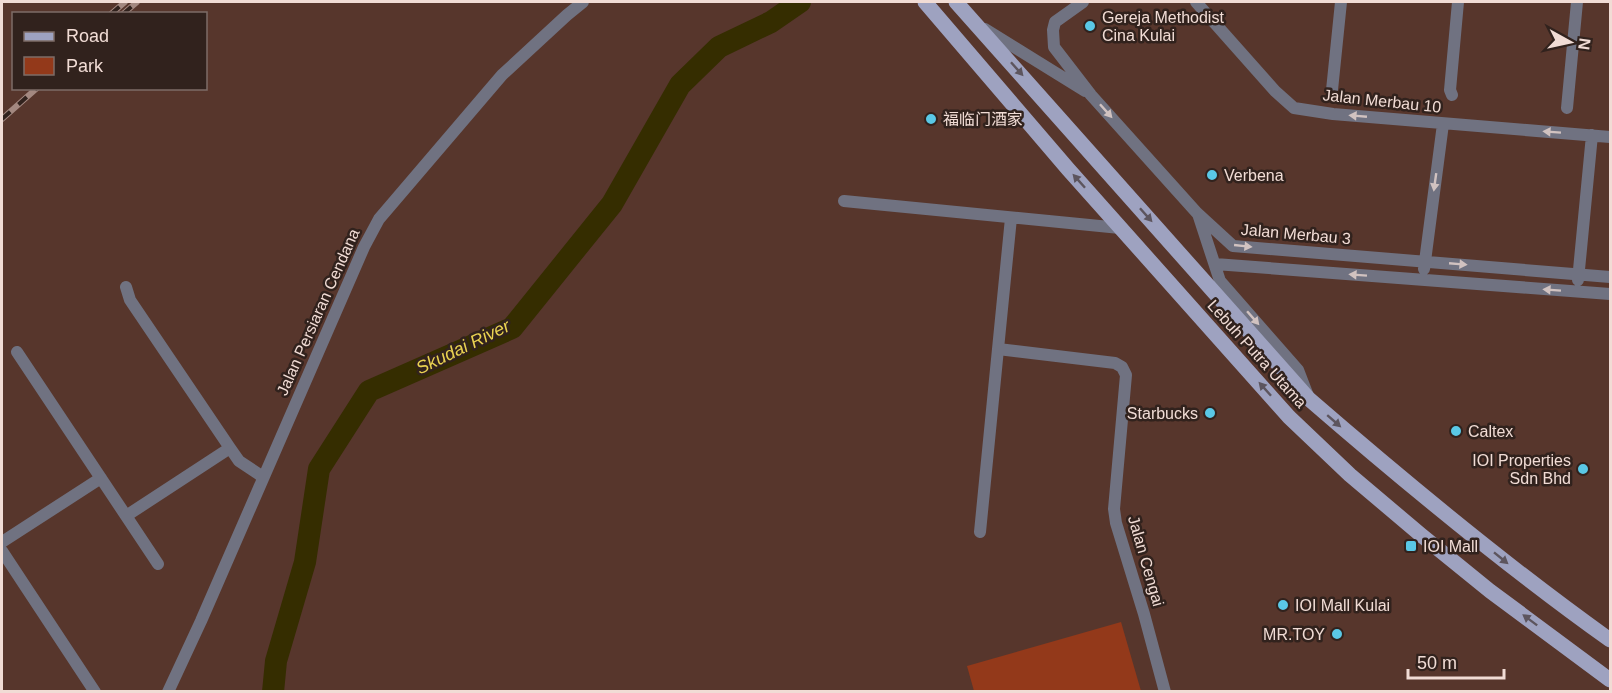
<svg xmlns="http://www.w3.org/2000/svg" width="1612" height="693" font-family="Arial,'Noto Sans SC',sans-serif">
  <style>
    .green { fill: #93391a }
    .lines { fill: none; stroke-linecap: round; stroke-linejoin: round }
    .river { stroke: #352d00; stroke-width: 22 }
    .minor { stroke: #707281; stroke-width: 12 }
    .primary { stroke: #9ea2c0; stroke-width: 15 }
    .rail-casing { stroke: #a38880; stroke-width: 6 }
    .rail { stroke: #31221d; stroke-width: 4; stroke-dasharray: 11; stroke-linecap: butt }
    .oneway { fill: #5d555e }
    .oneway2 { fill: #d1c2c0 }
    .poi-dot { fill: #5ac8e6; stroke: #31221d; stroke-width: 2 }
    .labels { text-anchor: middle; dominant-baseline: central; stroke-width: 5; stroke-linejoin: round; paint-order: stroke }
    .poi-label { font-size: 16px; fill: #f1dcd5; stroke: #31221d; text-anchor: start }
    .street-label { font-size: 16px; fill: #f1dcd5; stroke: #31221d }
    .water-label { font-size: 18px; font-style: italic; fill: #ead251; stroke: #31221d }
  </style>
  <rect width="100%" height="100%" fill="#57362c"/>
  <!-- green -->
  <path class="green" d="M 1121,622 L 1141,691 L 974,691 L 967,666 Z"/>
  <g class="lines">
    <!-- river -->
    <path class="river" d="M 273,692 L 276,661 L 305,562 L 319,469 L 369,391 L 512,328 L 612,204 L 680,85 L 719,47 L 771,22 L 800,2"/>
    <!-- minor -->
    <path class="minor" d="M 1083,2 L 1055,22 L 1053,30 L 1054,47 L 1091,95 L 1197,213 L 1233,246 L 1610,277
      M 1196,2 L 1275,91 L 1294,108 L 1333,114 L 1610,137
      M 985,29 L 1085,91
      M 1332,90 L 1341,2
      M 1452,95 L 1450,90 L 1458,2
      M 1567,108 L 1577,2
      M 844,201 L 1120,228
      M 1198,214 L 1220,281 L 1298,370 L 1308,396
      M 1011,218 L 998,349 L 1115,363 L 1122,367 L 1126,375 L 1114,509 L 1116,523 L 1144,614 L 1165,692
      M 1215,264 L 1610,294
      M 1424,269 L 1443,124
      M 1578,280 L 1592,135
      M 126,287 L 130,300 L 230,448 L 239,461 L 263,477
      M 17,352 L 158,564
      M 126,516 L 230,448
      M 980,532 L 998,349
      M 2,542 L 101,478
      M 2,551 L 95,692
      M 168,692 L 201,621 L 364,247 L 379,219 L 502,75 L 567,15 L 583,2"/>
    <!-- primary -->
    <path class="primary" d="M 925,2 L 1068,169 L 1289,417 L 1350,475 L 1421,535 L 1490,591 L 1610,680
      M 956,2 L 1309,399 C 1406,483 1506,566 1610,640"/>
    <!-- rail casing -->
    <g class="rail-casing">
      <path id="rail" d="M 111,14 L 125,2
        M 123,14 L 137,2
        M 2,119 L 37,88"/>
    </g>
    <!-- rail -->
    <use href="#rail" class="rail"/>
  </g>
  <!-- one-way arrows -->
  <defs><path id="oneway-solid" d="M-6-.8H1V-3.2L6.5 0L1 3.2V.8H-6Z" transform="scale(1.5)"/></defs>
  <g class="oneway">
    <use href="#oneway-solid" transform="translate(1017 69) rotate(48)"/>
    <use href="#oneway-solid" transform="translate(1079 181) rotate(-132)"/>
    <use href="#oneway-solid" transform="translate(1146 215) rotate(48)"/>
    <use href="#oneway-solid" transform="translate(1265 389) rotate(-132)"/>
    <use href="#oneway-solid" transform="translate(1334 421) rotate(41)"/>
    <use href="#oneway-solid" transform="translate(1501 558) rotate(39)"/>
    <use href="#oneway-solid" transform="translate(1530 620) rotate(-143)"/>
  </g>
  <g class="oneway2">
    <use href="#oneway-solid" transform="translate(1106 111) rotate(48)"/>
    <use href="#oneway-solid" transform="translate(1358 116) rotate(-175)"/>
    <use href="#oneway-solid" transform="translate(1552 132) rotate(-176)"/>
    <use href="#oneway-solid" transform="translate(1435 182) rotate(98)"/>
    <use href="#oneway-solid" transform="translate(1243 246) rotate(6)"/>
    <use href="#oneway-solid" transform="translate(1458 264) rotate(5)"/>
    <use href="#oneway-solid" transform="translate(1358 275) rotate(-176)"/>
    <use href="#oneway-solid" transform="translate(1552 290) rotate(-176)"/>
    <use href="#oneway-solid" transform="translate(1253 318) rotate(49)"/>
  </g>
  <!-- markers -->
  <g class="poi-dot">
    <circle cx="1090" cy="26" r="6"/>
    <circle cx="931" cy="119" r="6"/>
    <circle cx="1212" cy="175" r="6"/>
    <circle cx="1210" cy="413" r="6"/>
    <circle cx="1456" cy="431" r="6"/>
    <circle cx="1583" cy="469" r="6"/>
    <rect x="1405" y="540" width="12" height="12" rx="3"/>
    <circle cx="1283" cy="605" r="6"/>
    <circle cx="1337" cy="634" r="6"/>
  </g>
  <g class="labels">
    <!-- poi labels -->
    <g class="poi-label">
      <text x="1102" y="17">Gereja Methodist<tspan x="1102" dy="18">Cina Kulai</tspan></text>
      <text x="943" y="119">福临门酒家</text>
      <text x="1224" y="175">Verbena</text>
      <text x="1198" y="413" text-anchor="end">Starbucks</text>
      <text x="1468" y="431">Caltex</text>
      <text x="1571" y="460" text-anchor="end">IOI Properties<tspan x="1571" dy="18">Sdn Bhd</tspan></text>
      <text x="1423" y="546">IOI Mall</text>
      <text x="1295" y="605">IOI Mall Kulai</text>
      <text x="1325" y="634" text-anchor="end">MR.TOY</text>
    </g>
    <!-- street labels -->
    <g class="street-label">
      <text transform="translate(1382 101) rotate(6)">Jalan Merbau 10</text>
      <text transform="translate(1296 234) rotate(5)">Jalan Merbau 3</text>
      <text transform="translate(318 312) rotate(-66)">Jalan Persiaran Cendana</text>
      <text transform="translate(1257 354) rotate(48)">Lebuh Putra Utama</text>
      <text transform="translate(1146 561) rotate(74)">Jalan Cengai</text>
    </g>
    <!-- water labels -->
    <g class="water-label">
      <text transform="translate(463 347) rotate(-26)">Skudai River</text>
    </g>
  </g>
  <!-- border -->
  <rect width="1612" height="693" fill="none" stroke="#f1dcd5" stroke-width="6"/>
  <!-- legend -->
  <rect x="12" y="12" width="195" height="78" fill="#31221d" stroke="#7e6c67" stroke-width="1.5"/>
  <rect x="24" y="32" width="30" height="9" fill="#9ea2c0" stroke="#7e6c67" stroke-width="1.5"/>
  <text x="66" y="42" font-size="18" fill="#f1dcd5">Road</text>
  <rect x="24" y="57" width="30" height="18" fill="#93391a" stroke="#7e6c67" stroke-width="1.5"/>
  <text x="66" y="72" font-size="18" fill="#f1dcd5">Park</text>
  <!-- north arrow -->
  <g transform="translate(1570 42) rotate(98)" stroke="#31221d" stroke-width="4.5" paint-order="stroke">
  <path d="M0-4.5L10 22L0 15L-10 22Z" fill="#f1dcd5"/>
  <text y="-9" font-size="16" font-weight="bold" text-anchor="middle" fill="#f1dcd5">N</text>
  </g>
  <!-- scale -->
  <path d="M1408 669v9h96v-9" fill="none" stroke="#f1dcd5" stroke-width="3"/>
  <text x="1417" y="669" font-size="18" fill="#f1dcd5" stroke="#31221d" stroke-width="4.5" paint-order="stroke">50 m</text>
</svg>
